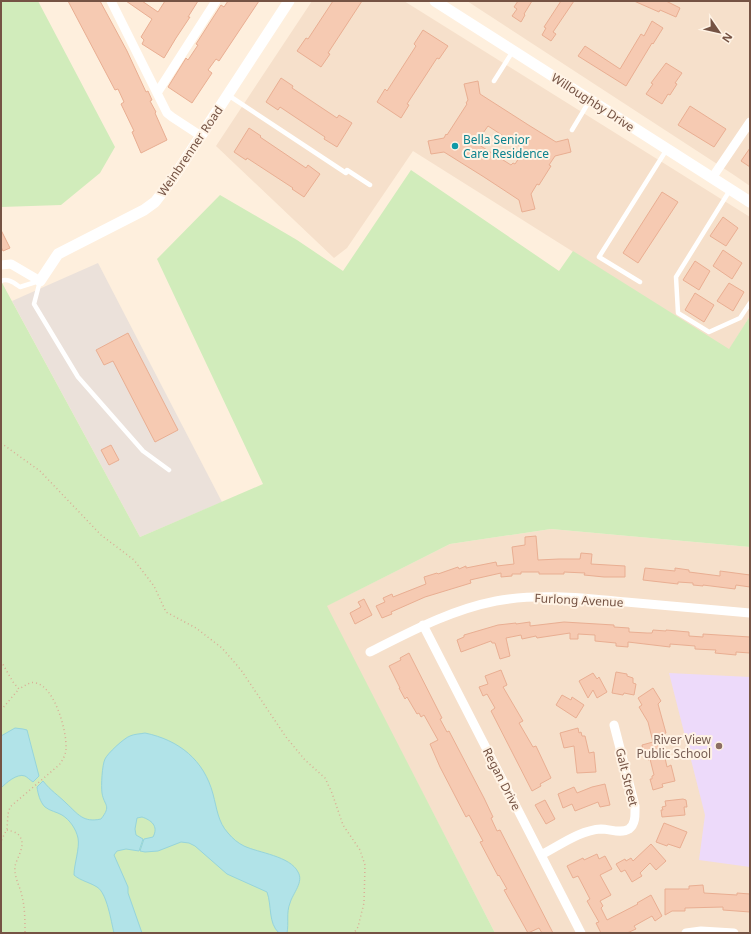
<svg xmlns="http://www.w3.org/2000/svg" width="751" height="934" font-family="'Noto Sans',sans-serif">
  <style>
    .residential { fill: #f6e0cb }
    .industrial { fill: #ebe1da }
    .education { fill: #eddafa }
    .green { fill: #d1ecbb }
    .water { fill: #b1e3e8; stroke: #96d4db }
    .building { fill: #f6cab2; stroke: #e9ae92; fill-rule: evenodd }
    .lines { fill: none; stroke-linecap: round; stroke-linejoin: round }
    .path { stroke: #daad96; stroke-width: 1.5; stroke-dasharray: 1 3; stroke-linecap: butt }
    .service { stroke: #fff; stroke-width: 4.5 }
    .minor { stroke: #fff; stroke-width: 9 }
    .tertiary { stroke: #fff; stroke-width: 11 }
    .culture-dot { fill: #0f9aa8; stroke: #fff3e5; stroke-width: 1.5 }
    .education-dot { fill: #8d6e63; stroke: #fff3e5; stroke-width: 1.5 }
    .labels { text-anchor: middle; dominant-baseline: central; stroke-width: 4; stroke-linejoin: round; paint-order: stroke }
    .street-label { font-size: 12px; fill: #755344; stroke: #fff3e5 }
    .culture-label { font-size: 12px; fill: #0d838f; stroke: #fff3e5; text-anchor: start }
    .education-label { font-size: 12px; fill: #785e54; stroke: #fff3e5; text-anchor: end }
  </style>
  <rect width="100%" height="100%" fill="#feefdd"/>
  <!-- residential -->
  <path class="residential" d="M 312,1 L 404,1 L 750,217 L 750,316 L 729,350 L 413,151 L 347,248 L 334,258 L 216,146 Z
    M 467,1 L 750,1 L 750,186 L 734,175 Z
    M 551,529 L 750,547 L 750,933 L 495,933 L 326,606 L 450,544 Z"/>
  <!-- industrial -->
  <path class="industrial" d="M 98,263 L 222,502 L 140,537 L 12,301 Z"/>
  <!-- education -->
  <path class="education" d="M 669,673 L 750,677 L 750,867 L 699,860 L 705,815 Z"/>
  <!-- green -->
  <path class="green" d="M 1,1 L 38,1 L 115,147 L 100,173 L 61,205 L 1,207 Z
    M 411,170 L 559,271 L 573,251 L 729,349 L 750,316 L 750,547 L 551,529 L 450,544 L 327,606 L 495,933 L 1,933 L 1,281 L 140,537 L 263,484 L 157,259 L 220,195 L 297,240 L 343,271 Z"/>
  <!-- water -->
  <path class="water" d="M 15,728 L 23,729 L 27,730 L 39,776 L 33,782 C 30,780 27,777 25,776 C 17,773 6,783 1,788 L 1,736 Z
    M 145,733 C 179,740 204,760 213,794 C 217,809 218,822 228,833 C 233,839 238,843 244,846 C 259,853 290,856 298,872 C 304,882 293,893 290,903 C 286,913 289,923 287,933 L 279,933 C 268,923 272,906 267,892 L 227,874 L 195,846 L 189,843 L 181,842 L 158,851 L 145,852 L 140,851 L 144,839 L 153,837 C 159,826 151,820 142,817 L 137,818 L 135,829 L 136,835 L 143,839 L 139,851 L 126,849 L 117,851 L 114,855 L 128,887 L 128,893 L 142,933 L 114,933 C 111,921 107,893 97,887 C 89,882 81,881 74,875 C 74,864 80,848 78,838 C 76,829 70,820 62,815 C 57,812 50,811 45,807 C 40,802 38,794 37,787 L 43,781 C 51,791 58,795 66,803 C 78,814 83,823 101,819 C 112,805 104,806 102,793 C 101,786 102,765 105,759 C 107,754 124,738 130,736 C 134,734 140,734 145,733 Z"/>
  <!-- building -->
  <path class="building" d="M 68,1 L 100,1 L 127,51 L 146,92 L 148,91 L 152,100 L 150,101 L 156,112 L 155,113 L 167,140 L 141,153 L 132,132 L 134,131 L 121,104 L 124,102 L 118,89 L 115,90 Z
    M 126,1 L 142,1 L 158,12 L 165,1 L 198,1 L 188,17 L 190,17 L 176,38 L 164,58 L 142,44 L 144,40 L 141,37 L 152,19 Z
    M 228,1 L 259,1 L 219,61 L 216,59 L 208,70 L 212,73 L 192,103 L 168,87 L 186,58 L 188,60 L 198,45 L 196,44 L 221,5 L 224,7 Z
    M 333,1 L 362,1 L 328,53 L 330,54 L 321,67 L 297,51 L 306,38 L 308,39 Z
    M 518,1 L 532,1 L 524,14 L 525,15 L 521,22 L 512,16 L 517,9 L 514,7 Z
    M 561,1 L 574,1 L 553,32 L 556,34 L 551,41 L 542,35 L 546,28 L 544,27 Z
    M 634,1 L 666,1 L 680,8 L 676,17 L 660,10 L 659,12 Z
    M 652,21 L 663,28 L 653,44 L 652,43 L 626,86 L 578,56 L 585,46 L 620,69 L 641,34 L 644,36 Z
    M 423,30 L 448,46 L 439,59 L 437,58 L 407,104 L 409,105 L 401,118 L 377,102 L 385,89 L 387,91 L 416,46 L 414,44 Z
    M 666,63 L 682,73 L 675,83 L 677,84 L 670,95 L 668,94 L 662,104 L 646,94 L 653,84 L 651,83 Z
    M 281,78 L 293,86 L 292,88 L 337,118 L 339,115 L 352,123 L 337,147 L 324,139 L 325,137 L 280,107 L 278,110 L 266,102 Z
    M 478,81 L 480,94 L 530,126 L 556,142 L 568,139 L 571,152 L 555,156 L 549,165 L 551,166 L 539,185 L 537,184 L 531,194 L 535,209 L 522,212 L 519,200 L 484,177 L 444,152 L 431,154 L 428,141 L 444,138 L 446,134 L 447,135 L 467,104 L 466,103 L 468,100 L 464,84 ZM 488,126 L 522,148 L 520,150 L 523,152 L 515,164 L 513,163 L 511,165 L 476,143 Z
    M 690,106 L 726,129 L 714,147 L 678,125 Z
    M 249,128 L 261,136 L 260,137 L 306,168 L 308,165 L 320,174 L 304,197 L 292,189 L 293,188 L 247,158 L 246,160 L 234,152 Z
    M 750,148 L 750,167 L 741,161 Z
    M 662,192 L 678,202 L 638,263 L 623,253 Z
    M 723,217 L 738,228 L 726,246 L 710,236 Z
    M 1,230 L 10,248 L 3,251 L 1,247 Z
    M 723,250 L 742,263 L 732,279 L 713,266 Z
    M 695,261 L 710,271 L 699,290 L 683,280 Z
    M 729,283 L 744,292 L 733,311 L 717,301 Z
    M 695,293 L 714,305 L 704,322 L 685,310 Z
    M 128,333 L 178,430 L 155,442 L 113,361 L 104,365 L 96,350 Z
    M 111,445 L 119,460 L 109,465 L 101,450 Z
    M 536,536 L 538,560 L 559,559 L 580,559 L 581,553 L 592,554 L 591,564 L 625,566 L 625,577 L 604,577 L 584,575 L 585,573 L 564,572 L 564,574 L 539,574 L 539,572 L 521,572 L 521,574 L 512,574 L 512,576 L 501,577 L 501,573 L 470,580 L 471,583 L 425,597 L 391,612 L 392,614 L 382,618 L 376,606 L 385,602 L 383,598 L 392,594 L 393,597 L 426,584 L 424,577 L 437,573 L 438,574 L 458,567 L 459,569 L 466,566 L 466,568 L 496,562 L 497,566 L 514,564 L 512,547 L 525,545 L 525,537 Z
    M 645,568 L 675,571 L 675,568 L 689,570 L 689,572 L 720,576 L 720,571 L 750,575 L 750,587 L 736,585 L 735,589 L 703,585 L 703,586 L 693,585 L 693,583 L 678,582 L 678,584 L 643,580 Z
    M 364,599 L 372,615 L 355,624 L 350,613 L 361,607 L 358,602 Z
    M 530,622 L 530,626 L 564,622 L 614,625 L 614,627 L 629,628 L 629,632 L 647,633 L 652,633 L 653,630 L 666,631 L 666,630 L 689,632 L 689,636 L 703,637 L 703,634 L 750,637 L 750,653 L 736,652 L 736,655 L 715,653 L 716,650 L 695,649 L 695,646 L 670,644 L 670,647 L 628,642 L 628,647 L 616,646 L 616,643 L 595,641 L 595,635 L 578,634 L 578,639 L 570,639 L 570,633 L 537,638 L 536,636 L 522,639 L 521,635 L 506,638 L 510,656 L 500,659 L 495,643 L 492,643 L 491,641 L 461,652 L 457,640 L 464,637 L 464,635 L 498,625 L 516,623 L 516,624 Z
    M 409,653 L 442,718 L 440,719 L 447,732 L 449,731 L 484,798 L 493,817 L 491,818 L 497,831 L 500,830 L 553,933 L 542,933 L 539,928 L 528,933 L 504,890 L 507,889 L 499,875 L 498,876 L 480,842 L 483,841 L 469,815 L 466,817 L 440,767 L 430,744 L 438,740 L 424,715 L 421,717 L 419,713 L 417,714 L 407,697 L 405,699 L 399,688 L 400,688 L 389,666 L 401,660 L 400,658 Z
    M 501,670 L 507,685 L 503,687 L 523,721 L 519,723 L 533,747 L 536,746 L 551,778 L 540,784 L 541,786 L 532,791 L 491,711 L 495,708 L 487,694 L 483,696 L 479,687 L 488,684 L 485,676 Z
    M 616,672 L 627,674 L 627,676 L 633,678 L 633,683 L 636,684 L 634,695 L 624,693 L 623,695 L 612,693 Z
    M 593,673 L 597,679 L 599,677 L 607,692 L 597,698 L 593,690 L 588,698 L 579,681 Z
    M 653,688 L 661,701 L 658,704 L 666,733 L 660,735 L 667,767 L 671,765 L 675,781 L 662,784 L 663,787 L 653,790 L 650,779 L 652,779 L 652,776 L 654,775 L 650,759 L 648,760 L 646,754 L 644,755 L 642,745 L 653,742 L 648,722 L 639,707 L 642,705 L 638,698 Z
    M 562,695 L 571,700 L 572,697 L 584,705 L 576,718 L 556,705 Z
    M 578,728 L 579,733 L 581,732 L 582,736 L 585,736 L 589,753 L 594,752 L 596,772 L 577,773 L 574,746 L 564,748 L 560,733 Z
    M 605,784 L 610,805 L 600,807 L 598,802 L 575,811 L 572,804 L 563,808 L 558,794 L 574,787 L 577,793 L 592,787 Z
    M 683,799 L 686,800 L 687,807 L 684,807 L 685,815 L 662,817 L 661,810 L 663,810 L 662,807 L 666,806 L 665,801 Z
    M 545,800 L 555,819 L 546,824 L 535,805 Z
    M 664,823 L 687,832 L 680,848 L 668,844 L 667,846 L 656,842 Z
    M 651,844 L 666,861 L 656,870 L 650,863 L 640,873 L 642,876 L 632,882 L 625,870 L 621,872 L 616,864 L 625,859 L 626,861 L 631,858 L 633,861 Z
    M 597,854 L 599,859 L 605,856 L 612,869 L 600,875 L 611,895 L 600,901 L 603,906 L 601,908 L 607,920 L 638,904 L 637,903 L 651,895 L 662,916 L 655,921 L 652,916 L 634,926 L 636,929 L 627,933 L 601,933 L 596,923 L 599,922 L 587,901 L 590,899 L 578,876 L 573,878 L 567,866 L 583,858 L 584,860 Z
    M 703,885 L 704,893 L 737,895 L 737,893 L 750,894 L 750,912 L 723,910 L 723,907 L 685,908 L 685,911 L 672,911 L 665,915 L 665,889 L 689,889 L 689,886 Z"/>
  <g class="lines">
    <!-- path -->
    <path class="path" d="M 1,443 L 40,471 L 101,535 L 134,560 L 154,586 L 166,612 L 196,628 L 222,648 L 241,670 L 286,737 L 305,760 L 325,778 L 332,793 L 343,825 L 360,850 L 365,865 L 364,903 L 358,927 L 354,933
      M 1,661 L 13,682 L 19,689 C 25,686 30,681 36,683 C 55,687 67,732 66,748 C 66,754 63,760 59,765 L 10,807 L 8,814 L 7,829 L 1,841
      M 1,710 L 19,689
      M 7,830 C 11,831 18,832 20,837 C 26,845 17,858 15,866 C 14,878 20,886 22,896 C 25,908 25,921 25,933"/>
    <!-- service -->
    <path class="service" d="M 494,81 L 513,51
      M 228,95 L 346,173
      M 572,130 L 590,100
      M 347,170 L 370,185
      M 730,190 L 676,277 L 678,313 L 709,332 L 740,318 L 750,303
      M 1,281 C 8,278 14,283 20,287 L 39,281
      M 40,281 L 34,304 L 78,377 L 143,451 L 169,470
      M 640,282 L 599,257 L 667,149"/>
    <!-- minor -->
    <path class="minor" d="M 111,1 L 167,113 L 172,117 L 201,136
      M 157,93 L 216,1
      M 712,178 L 750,122
      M 1,265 L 11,264 L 40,281
      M 423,625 L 581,933
      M 370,652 C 410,632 450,610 496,601 C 539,593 583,598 626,602 C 667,606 709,609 750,613
      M 541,855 C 559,846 580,830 601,829 C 610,829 621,834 629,829 C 636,824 635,814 635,806 L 614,725
      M 686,933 L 701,931 L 734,933"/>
    <!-- tertiary -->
    <path class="tertiary" d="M 435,1 L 750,202
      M 40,281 L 58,254 L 144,210 L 155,202 L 172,180 L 289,1"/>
  </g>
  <!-- markers -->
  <circle class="culture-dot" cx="455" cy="146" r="4"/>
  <circle class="education-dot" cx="719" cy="746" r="4"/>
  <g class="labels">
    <!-- street labels -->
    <g class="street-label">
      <text transform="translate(593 102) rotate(33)">Willoughby Drive</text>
      <text transform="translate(190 151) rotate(-56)">Weinbrenner Road</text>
      <text transform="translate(579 600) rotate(3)">Furlong Avenue</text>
      <text transform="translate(627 777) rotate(76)">Galt Street</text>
      <text transform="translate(502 779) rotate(63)">Regan Drive</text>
    </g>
    <!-- culture labels -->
    <g class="culture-label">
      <text x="463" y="139">Bella Senior<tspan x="463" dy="14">Care Residence</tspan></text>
    </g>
    <!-- education labels -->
    <g class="education-label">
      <text x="711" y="739">River View<tspan x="711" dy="14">Public School</tspan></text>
    </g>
  </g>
  <!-- border -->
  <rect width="751" height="934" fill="none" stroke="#755344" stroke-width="4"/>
  <!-- north arrow -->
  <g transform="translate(719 32) rotate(124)" stroke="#fff3e5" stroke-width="3" paint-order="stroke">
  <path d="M0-3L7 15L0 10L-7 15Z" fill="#755344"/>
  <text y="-6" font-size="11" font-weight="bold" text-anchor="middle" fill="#755344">N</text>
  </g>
</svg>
